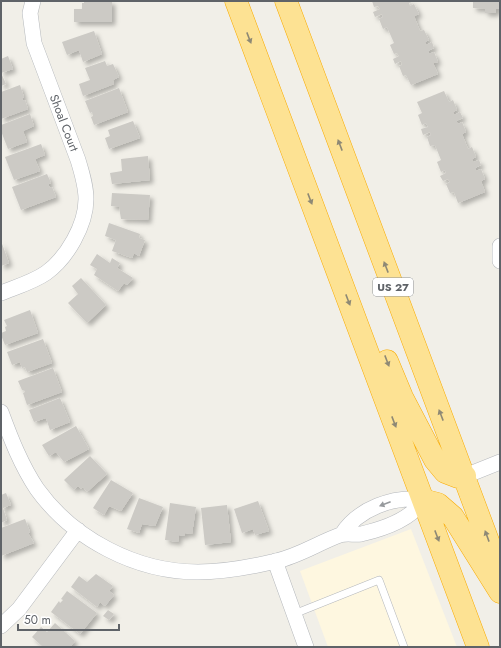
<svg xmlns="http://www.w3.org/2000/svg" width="501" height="648" font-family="Jost,sans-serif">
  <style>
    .commercial { fill: #fef7e0 }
    .building { fill: #cccac5; filter: url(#shadow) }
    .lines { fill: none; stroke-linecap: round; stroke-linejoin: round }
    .lane-casing { stroke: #b5b8bc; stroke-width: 8 }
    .street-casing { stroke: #b5b8bc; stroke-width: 16 }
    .highway-casing { stroke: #f9ab00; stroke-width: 23 }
    .lane { stroke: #fff; stroke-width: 7 }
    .street { stroke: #fff; stroke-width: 15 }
    .highway { stroke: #fde293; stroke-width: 22 }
    .oneway { fill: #8e8975 }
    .oneway2 { fill: #979a9d }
    .labels { text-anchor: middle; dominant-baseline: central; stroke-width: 3; stroke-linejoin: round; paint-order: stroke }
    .shield { fill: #fff; stroke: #8f9295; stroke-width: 1 }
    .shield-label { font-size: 11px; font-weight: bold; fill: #5f6368 }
    .street-label { font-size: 12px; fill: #5f6368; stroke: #fff }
  </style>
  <defs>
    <filter id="shadow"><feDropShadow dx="3.5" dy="3.5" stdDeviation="2" flood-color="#0004"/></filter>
  </defs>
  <rect width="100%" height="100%" fill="#f1efe8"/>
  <!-- commercial -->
  <path class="commercial" d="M 411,529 L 457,647 L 328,647 L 300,571 Z"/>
  <!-- building -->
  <path class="building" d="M 84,1 L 112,1 L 112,22 L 74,22 L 74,9 L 82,9 L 82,3 L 84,3 Z
    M 372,1 L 415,1 L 409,3 L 410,6 L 414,4 L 419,14 L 414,16 L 420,31 L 424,30 L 429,40 L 425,42 L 426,45 L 432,42 L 434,48 L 428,51 L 429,54 L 434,52 L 438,62 L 433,63 L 438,74 L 411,85 L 406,75 L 403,76 L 399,66 L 402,65 L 401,61 L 395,64 L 393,59 L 399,56 L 397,53 L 394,54 L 390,45 L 394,43 L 387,27 L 383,29 L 379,19 L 383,17 L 382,14 L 375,17 L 373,12 L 380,9 L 378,6 L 374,7 Z
    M 473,1 L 500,1 L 500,9 L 496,9 L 496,13 L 485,13 L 485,9 L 473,8 Z
    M 94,31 L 102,54 L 83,62 L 79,50 L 67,55 L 62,42 Z
    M 8,56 L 13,69 L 1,73 L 6,84 L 1,86 L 1,59 Z
    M 105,61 L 107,66 L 113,64 L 119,77 L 113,80 L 114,84 L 83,96 L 79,84 L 90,80 L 85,68 Z
    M 20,85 L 24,97 L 22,98 L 23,101 L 25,100 L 28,109 L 1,119 L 1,92 Z
    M 119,88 L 128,112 L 94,125 L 91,117 L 93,116 L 92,112 L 90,113 L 85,101 Z
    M 444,91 L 449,102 L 453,100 L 457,110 L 453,112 L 454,115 L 460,112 L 463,118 L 456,121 L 458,124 L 462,122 L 466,132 L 462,134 L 468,149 L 472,147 L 476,157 L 472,159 L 473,162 L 479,160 L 481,165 L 475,168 L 476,171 L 481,169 L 485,179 L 481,181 L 485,192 L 458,203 L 454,192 L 450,193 L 446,184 L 450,182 L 448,179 L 443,181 L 440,176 L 446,173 L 445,170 L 441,172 L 437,162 L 441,160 L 435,145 L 430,146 L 427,137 L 431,135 L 430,132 L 423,135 L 421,129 L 428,127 L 426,123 L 422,125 L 418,115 L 422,113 L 417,102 Z
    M 30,114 L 34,126 L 23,131 L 27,142 L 8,149 L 1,131 L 1,125 Z
    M 133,121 L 140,138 L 109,149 L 105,138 L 110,136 L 108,130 Z
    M 41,144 L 45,155 L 35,159 L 40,171 L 14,180 L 5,157 Z
    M 148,156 L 150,180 L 112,184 L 110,173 L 122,171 L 121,159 Z
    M 47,174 L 51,183 L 48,184 L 50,188 L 52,187 L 56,197 L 21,210 L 12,187 Z
    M 112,193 L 150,195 L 148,220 L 121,219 L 119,207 L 111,206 Z
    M 109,223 L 140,234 L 139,238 L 145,240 L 139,256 L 134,253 L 132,258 L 112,251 L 116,240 L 105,236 Z
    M 1,241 L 9,263 L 1,266 Z
    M 97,254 L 110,263 L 112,258 L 120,263 L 117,268 L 133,278 L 127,285 L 124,283 L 118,291 L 94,275 L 97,269 L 90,265 Z
    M 81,278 L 106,305 L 87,323 L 68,303 L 78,294 L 72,286 Z
    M 30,310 L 38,333 L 5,345 L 1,335 L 1,333 L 6,331 L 5,327 L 7,326 L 4,320 Z
    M 43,339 L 52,363 L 27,372 L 25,367 L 22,368 L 20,362 L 12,365 L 7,352 Z
    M 53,368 L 62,392 L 27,405 L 23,393 L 25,392 L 24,390 L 22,390 L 18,381 Z
    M 60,398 L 70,422 L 50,430 L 46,418 L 34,422 L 29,410 Z
    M 76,426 L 89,449 L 64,462 L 56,452 L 49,456 L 42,445 Z
    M 90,456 L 107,474 L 87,492 L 83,487 L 81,489 L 78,486 L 74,490 L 64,480 Z
    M 111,480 L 133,493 L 121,511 L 109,506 L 104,515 L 93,508 Z
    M 6,493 L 11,505 L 3,508 L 7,520 L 1,523 L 1,495 Z
    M 139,498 L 163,507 L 155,526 L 142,524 L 139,533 L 127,529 Z
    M 258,501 L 269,531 L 255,535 L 253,529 L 242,533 L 234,509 Z
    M 170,503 L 196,507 L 192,534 L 185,533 L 185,536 L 179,535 L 178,542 L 165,540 Z
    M 227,505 L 231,542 L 205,545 L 201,508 Z
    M 25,519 L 30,532 L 28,533 L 34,543 L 1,556 L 1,528 Z
    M 96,574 L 113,586 L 109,591 L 114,595 L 105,606 L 100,602 L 97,607 L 71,587 L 79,576 L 87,582 Z
    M 67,591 L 97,613 L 80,634 L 51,612 L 59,601 L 60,603 L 63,600 L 61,599 Z
    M 108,610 L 114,614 L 109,620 L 103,616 Z
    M 55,623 L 75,641 L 70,647 L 43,647 L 32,637 L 41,627 L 47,632 Z"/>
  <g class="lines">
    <!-- lane casing -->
    <g class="lane-casing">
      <path id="lane" d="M 294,614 L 379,580 L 404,647"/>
    </g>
    <!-- street casing -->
    <g class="street-casing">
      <path id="street" d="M 500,246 L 500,261
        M 1,293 C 16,287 33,282 46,273 C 67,258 86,225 86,199 C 86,186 82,173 78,160 L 34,43 L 30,13 L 33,1
        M 1,412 C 11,439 21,465 37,489 C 73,539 136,572 198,572 C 224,572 251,567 276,561 C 299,556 318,543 340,535 C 346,533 355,535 361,534 C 383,529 411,520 423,500 C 394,495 358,509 342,534
        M 465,476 L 500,462
        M 275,561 L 306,647
        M 1,626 L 19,609 L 78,530"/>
    </g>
    <!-- highway casing -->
    <g class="highway-casing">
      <path id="highway" d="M 236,1 L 478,647
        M 286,1 L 500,573
        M 387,361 L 402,397 L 435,460 L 445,472 L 458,477 L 465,476
        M 423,500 L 438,504 L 453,517 L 500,592"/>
    </g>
    <!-- lane -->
    <use href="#lane" class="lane"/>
    <!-- street -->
    <use href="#street" class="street"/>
    <!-- highway -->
    <use href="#highway" class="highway"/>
  </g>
  <!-- one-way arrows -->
  <defs><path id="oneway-solid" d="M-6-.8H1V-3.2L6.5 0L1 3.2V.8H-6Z"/></defs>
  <g class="oneway">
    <use href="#oneway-solid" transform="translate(249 38) rotate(69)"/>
    <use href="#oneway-solid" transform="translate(340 145) rotate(-111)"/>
    <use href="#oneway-solid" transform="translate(310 199) rotate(69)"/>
    <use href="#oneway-solid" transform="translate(386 267) rotate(-111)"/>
    <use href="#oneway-solid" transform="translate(348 300) rotate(69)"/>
    <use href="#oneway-solid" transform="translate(387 361) rotate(69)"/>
    <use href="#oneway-solid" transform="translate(441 415) rotate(-111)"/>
    <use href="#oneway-solid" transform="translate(394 422) rotate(69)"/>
    <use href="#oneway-solid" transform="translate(437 536) rotate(69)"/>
    <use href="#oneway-solid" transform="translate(487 536) rotate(-110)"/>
  </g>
  <use class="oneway2" href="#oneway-solid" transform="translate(385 504) rotate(159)"/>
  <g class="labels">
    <!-- shield labels -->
    <rect class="shield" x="373" y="278" width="40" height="18" rx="3"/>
    <g class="shield-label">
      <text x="393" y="287">US 27</text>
    </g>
    <!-- street labels -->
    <g class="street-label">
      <text transform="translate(64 123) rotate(69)">Shoal Court</text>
    </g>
  </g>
  <!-- border -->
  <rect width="501" height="648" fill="none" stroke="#5f6368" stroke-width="4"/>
  <!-- scale -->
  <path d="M18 624v6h101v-6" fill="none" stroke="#5f6368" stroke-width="2"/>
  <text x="24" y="624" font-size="12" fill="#5f6368" stroke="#ffffff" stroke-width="3" paint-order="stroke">50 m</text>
</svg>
